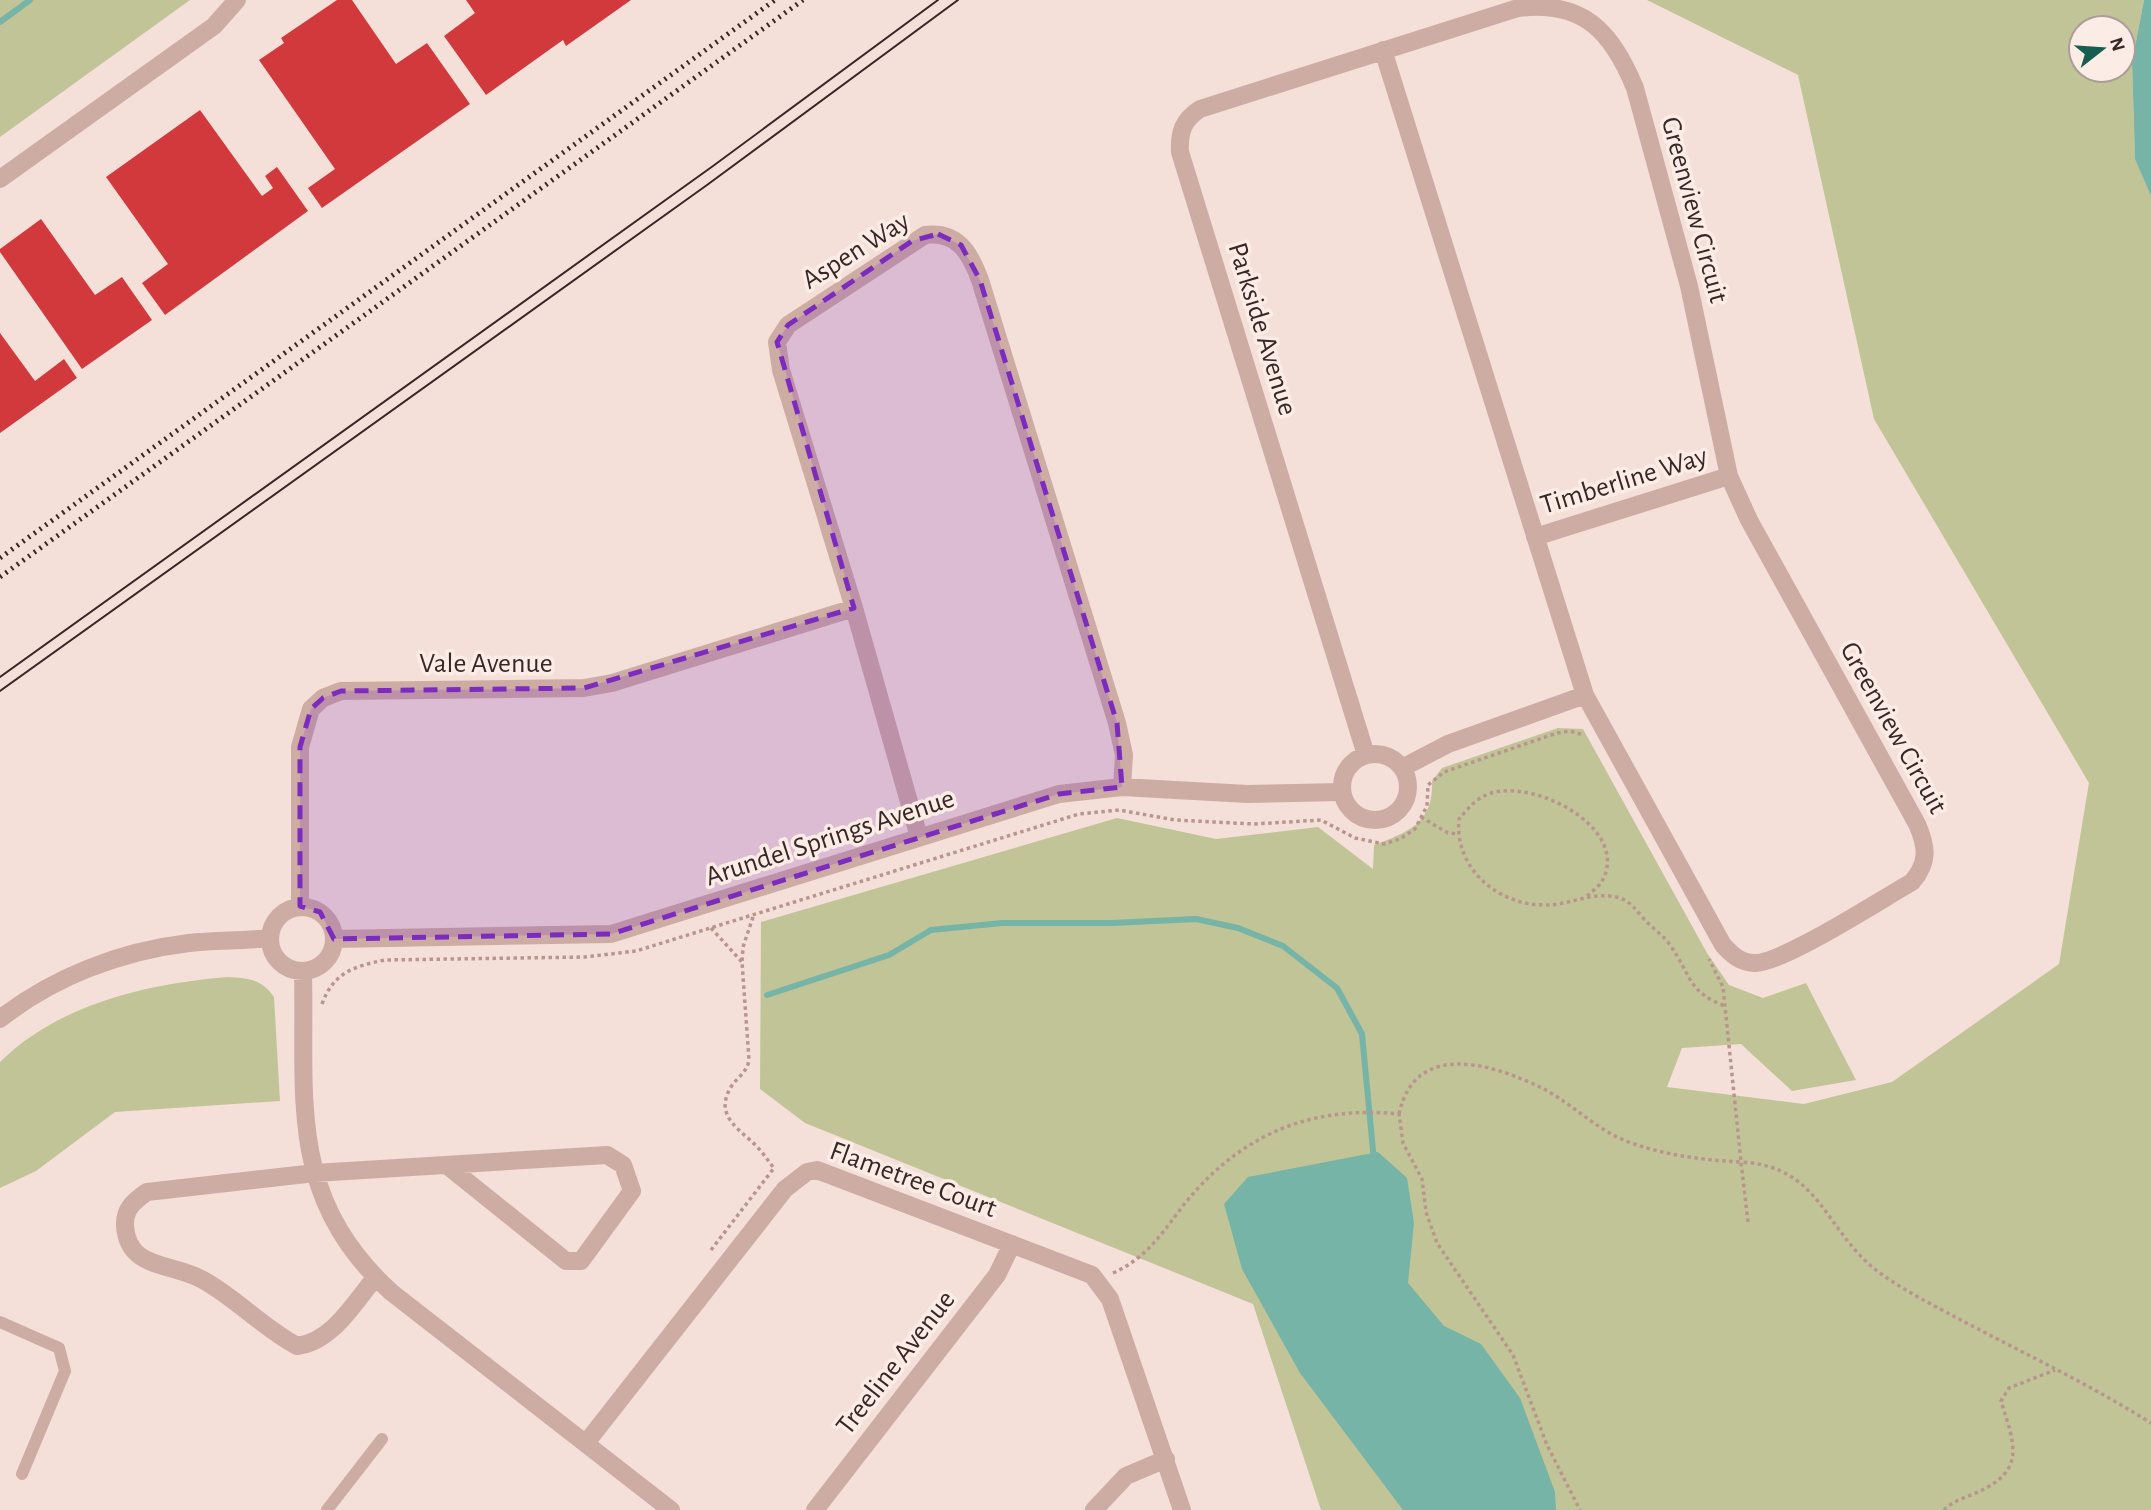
<svg xmlns="http://www.w3.org/2000/svg" width="2151" height="1510" font-family="'Alegreya Sans',sans-serif">
  <style>
    .green { fill: #c1c497; fill-rule: evenodd }
    .water { fill: #75b4a6 }
    .lines { fill: none; stroke-linecap: round; stroke-linejoin: round }
    .stream { stroke: #75b4a6; stroke-width: 6 }
    .building { fill: #d2393d }
    .path { stroke: #b9958e; stroke-width: 3.5; stroke-dasharray: 3.5 3.5; stroke-linecap: butt }
    .service { stroke: #cdaca4; stroke-width: 12 }
    .minor { stroke: #cdaca4; stroke-width: 18 }
    .tram { stroke: #382726; stroke-width: 2 }
    .rail { stroke: #382726; stroke-width: 5; stroke-dasharray: 2 5; stroke-linecap: butt }
    .marked { fill: #7b2cbf; fill-opacity: 0.2; stroke: #7b2cbf; stroke-width: 5; stroke-dasharray: 14 9; stroke-linejoin: round }
    .labels { text-anchor: middle; dominant-baseline: central; stroke-width: 7; stroke-linejoin: round; paint-order: stroke }
    .street-label { font-size: 28px; fill: #382726; stroke: #fbece6 }
  </style>
  <rect width="100%" height="100%" fill="#f4e0d9"/>
  <!-- green -->
  <path class="green" d="M 0,0 L 190,0 L 0,137 Z
    M 1647,0 L 2144,0 L 2132,62 L 2135,158 L 2151,196 L 2151,1510 L 1321,1510 L 1253,1304 L 805,1123 L 760,1089 L 761,922 L 1117,818 L 1216,839 L 1318,827 L 1373,869 L 1374,845 C 1408,832 1434,823 1432,781 L 1442,768 L 1558,728 L 1583,729 L 1707,953 L 1729,985 L 1763,998 L 1806,983 L 1856,1080 L 1792,1091 L 1741,1044 L 1682,1048 L 1667,1087 L 1804,1104 L 1892,1082 L 2059,964 L 2089,783 L 1874,419 L 1798,75 ZM 2081,28 L 2123,28 L 2123,70 L 2081,70 Z
    M 227,977 C 248,978 262,979 274,997 L 280,1101 L 115,1112 L 36,1171 L 0,1188 L 0,1062 C 59,1004 146,984 227,977 Z"/>
  <!-- water -->
  <path class="water" d="M 2144,0 L 2151,0 L 2151,196 L 2135,159 L 2132,62 Z
    M 1378,1152 L 1407,1178 L 1414,1223 L 1408,1283 L 1444,1326 L 1481,1344 L 1520,1398 L 1555,1492 L 1556,1510 L 1403,1510 L 1300,1373 L 1242,1269 L 1224,1204 L 1248,1177 Z"/>
  <g class="lines">
    <!-- stream -->
    <path class="stream" d="M 0,22 L 30,0
      M 767,995 L 889,955 L 931,930 L 1002,923 L 1112,923 L 1196,919 L 1238,928 L 1283,946 L 1337,988 L 1362,1034 L 1374,1161"/>
  </g>
  <!-- building -->
  <path class="building" d="M 337,0 L 352,0 L 396,64 L 427,43 L 470,104 L 322,208 L 308,188 L 335,169 L 259,60 L 284,43 L 281,38 Z
    M 466,0 L 631,0 L 566,46 L 563,40 L 486,95 L 444,36 L 475,13 Z
    M 200,110 L 262,196 L 273,188 L 265,176 L 277,167 L 308,211 L 165,315 L 142,283 L 168,264 L 106,177 Z
    M 41,219 L 95,295 L 122,277 L 152,320 L 82,369 L 0,252 L 0,249 Z
    M 0,333 L 35,381 L 64,359 L 77,378 L 0,433 Z"/>
  <g class="lines">
    <!-- path -->
    <path class="path" d="M 1421,817 L 1448,833 L 1458,834
      M 1587,896 C 1591,892 1599,887 1602,881 C 1633,827 1525,772 1482,797 C 1473,802 1466,811 1459,819 C 1454,869 1499,906 1546,905 C 1572,905 1593,890 1620,898 C 1631,902 1636,910 1644,919 C 1652,928 1663,935 1670,945 C 1691,974 1687,992 1725,1006
      M 711,928 L 742,962
      M 322,1004 C 333,973 354,966 385,960 L 585,957 L 636,951 L 1079,814 L 1119,810 L 1175,820 L 1254,824 L 1321,820 L 1355,838 L 1384,844 L 1400,839 L 1415,829 L 1427,806 L 1428,785 L 1444,772 L 1557,733 L 1570,731 L 1584,735
      M 1399,1114 C 1415,1039 1494,1064 1544,1089 C 1572,1104 1596,1129 1626,1141 C 1663,1155 1701,1160 1741,1162 L 1723,987 L 1709,959
      M 1748,1222 L 1741,1162 C 1820,1166 1824,1229 1876,1270 C 1901,1289 1931,1304 1959,1319 C 2023,1353 2089,1384 2151,1423
      M 711,1250 L 774,1168 C 769,1162 765,1156 760,1150 C 744,1131 712,1118 731,1087 C 737,1077 747,1073 749,1060 L 742,962 L 743,947 L 754,914
      M 1113,1273 C 1145,1259 1162,1234 1182,1207 C 1238,1136 1308,1105 1399,1114 L 1403,1143 L 1422,1179 L 1426,1212 L 1437,1243 L 1513,1355 L 1547,1445 L 1580,1510
      M 1944,1510 C 1952,1501 1967,1497 1978,1492 C 2027,1470 2014,1443 2001,1401 L 2009,1388 L 2055,1370"/>
    <!-- service -->
    <path class="service" d="M 0,1322 L 59,1348 L 65,1371 L 22,1474
      M 327,1510 L 382,1439"/>
    <!-- minor -->
    <path class="minor" d="M 0,179 L 214,26 L 237,0
      M 1535,537 L 1729,476
      M1342 787a33 33 0 1 1 66 0a33 33 0 1 1-66 0Z
      M 1366,755 L 1180,152 C 1179,132 1183,120 1200,109 L 1518,8 C 1584,0 1612,32 1635,88 L 1689,286 L 1729,476 L 1749,520 L 1917,824 C 1927,847 1929,862 1912,882 C 1882,899 1783,963 1755,963 C 1741,963 1732,955 1723,945 L 1585,695 L 1383,50
      M 1402,768 L 1448,744 L 1585,695
      M 919,837 L 854,608 L 781,370 L 777,342 L 788,325 L 925,235 C 958,231 970,253 980,280 L 1117,723 L 1124,755 L 1122,787
      M 300,906 L 300,747 L 311,709 L 323,698 L 341,691 L 584,688 L 612,683 L 854,608
      M270 939a32 32 0 1 1 64 0a32 32 0 1 1-64 0Z
      M 334,939 L 611,934 L 1059,794 L 1122,787 L 1247,794 L 1342,792
      M 303,971 C 306,1098 286,1196 391,1292 L 671,1510
      M 0,1019 C 53,977 121,951 189,943 C 216,940 243,941 270,938
      M 375,1278 C 353,1304 332,1342 297,1346 C 263,1328 236,1298 203,1280 C 171,1262 128,1270 125,1226 C 124,1209 134,1201 147,1192 L 315,1173 L 607,1155 L 623,1165 L 632,1191 L 581,1261 L 566,1261 L 449,1167
      M 586,1443 L 785,1189 L 807,1172 L 817,1170 L 1092,1275 L 1110,1299 L 1182,1510
      M 815,1510 L 997,1275 L 1012,1244
      M 1094,1510 L 1126,1476 L 1166,1459"/>
    <!-- tram -->
    <path class="tram" d="M 0,677 L 713,166 L 938,0
      M 0,691 L 707,185 L 958,0"/>
    <!-- rail -->
    <path class="rail" d="M 0,558 L 775,0
      M 0,577 L 803,0"/>
  </g>
  <!-- marked area -->
  <path class="marked" d="M 938,234 L 961,245 L 980,280 L 1117,723 L 1122,787 L 1059,794 L 611,934 L 334,939 L 320,912 L 300,906 L 300,747 L 311,709 L 323,698 L 341,691 L 584,688 L 854,608 L 777,342 L 788,325 L 912,241 Z"/>
  <g class="labels">
    <!-- street labels -->
    <g class="street-label">
      <text transform="translate(1694 210) rotate(75)">Greenview Circuit</text>
      <text transform="translate(856 251) rotate(-32)">Aspen Way</text>
      <text transform="translate(1262 329) rotate(73)">Parkside Avenue</text>
      <text transform="translate(1624 481) rotate(-17)">Timberline Way</text>
      <text x="486" y="664">Vale Avenue</text>
      <text transform="translate(1893 728) rotate(61)">Greenview Circuit</text>
      <text transform="translate(830 838) rotate(-18)">Arundel Springs Avenue</text>
      <text transform="translate(913 1180) rotate(20)">Flametree Court</text>
      <text transform="translate(896 1363) rotate(-52)">Treeline Avenue</text>
    </g>
  </g>
  <!-- north arrow -->
  <g transform="translate(2102 49) rotate(73)"><circle r="33" fill="#fbece6" stroke="#ad9d99" stroke-width="2"/>
  <path d="M0-5L12 26L0 18L-12 26Z" fill="#185d4f"/>
  <text y="-10" font-size="19" font-weight="bold" text-anchor="middle" fill="#382726">N</text>
  </g>
</svg>
